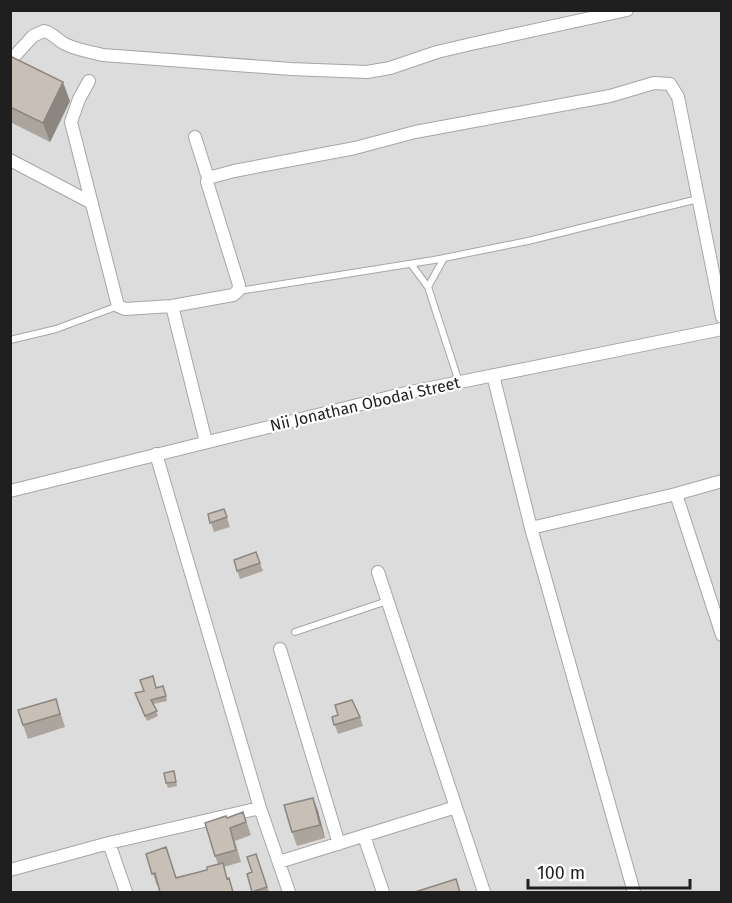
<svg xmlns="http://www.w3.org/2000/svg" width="732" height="903" font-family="'Fira Sans',sans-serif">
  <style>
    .residential { fill: #dddcdc }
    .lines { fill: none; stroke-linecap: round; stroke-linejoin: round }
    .service-casing { stroke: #a6a6a6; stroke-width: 8 }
    .minor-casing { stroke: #a6a6a6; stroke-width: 14 }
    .service { stroke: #fff; stroke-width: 6 }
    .minor { stroke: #fff; stroke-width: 12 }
    .wall { fill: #aca59d }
    .shaded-wall { fill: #8c8680 }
    .building { fill: #c8c0b7; stroke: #8c8680; stroke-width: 1.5 }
    .labels { text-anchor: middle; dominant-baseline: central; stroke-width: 4.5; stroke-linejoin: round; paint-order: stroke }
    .street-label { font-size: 16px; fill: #1f1f1f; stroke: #fff }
  </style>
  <rect width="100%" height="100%" fill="#f0ede4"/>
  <!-- residential -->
  <path class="residential" d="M 11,11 L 721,11 L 721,892 L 11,892 Z"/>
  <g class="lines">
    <!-- service casing -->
    <g class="service-casing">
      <path id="service" d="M 411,264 L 428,287 L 444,258
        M 428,287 L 459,382
        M 239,291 L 434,260 L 528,241 L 698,199
        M 10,340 L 56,329 L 118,306
        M 295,632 L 387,601"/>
    </g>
    <!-- minor casing -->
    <g class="minor-casing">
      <path id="minor" d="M 10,61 L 33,36 L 44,31 C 53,33 57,40 65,44 C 77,50 91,52 103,55 L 291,69 L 367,72 L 390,68 L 437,52 L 471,44 L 627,10
        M 89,81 L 79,99 L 71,122 L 118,306 L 125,309 L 172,306 L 206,442
        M 195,137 L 208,178
        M 10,160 L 92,203
        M 172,306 L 233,295 L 238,291 L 239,285 L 207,182 L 208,178 L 234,171 L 355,148 L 415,132 L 610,96 L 654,83 L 670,84 L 678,97 L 722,317
        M 493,375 L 531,528 L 634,892
        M 156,454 L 260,808 L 289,892
        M 10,491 L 406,393 L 722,329
        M 676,494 L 722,635
        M 531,528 L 676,494 L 722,481
        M 378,572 L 484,892
        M 280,649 L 339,844
        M 364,836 L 383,892
        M 109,843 L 126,892
        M 279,862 L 456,807
        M 10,870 L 109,843 L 260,808"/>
    </g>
    <!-- service -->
    <use href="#service" class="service"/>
    <!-- minor -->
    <use href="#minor" class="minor"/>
  </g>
  <!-- wall -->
  <path class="wall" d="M 10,61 L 70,101 L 50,142 L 10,122 Z
    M 224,509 L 230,527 L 214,532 L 208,514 Z
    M 256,552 L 263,571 L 240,579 L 234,560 Z
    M 157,688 L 165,691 L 167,701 L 153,704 L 158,716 L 147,721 L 137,698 L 144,691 Z
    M 56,699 L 65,727 L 28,739 L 23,725 Z
    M 332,717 L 360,717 L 363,726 L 338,734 Z
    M 174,771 L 177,786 L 168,788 L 166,783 Z
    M 313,798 L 318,811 L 325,838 L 297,846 L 292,832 Z
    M 243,812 L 251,835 L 235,841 L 241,862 L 157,886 L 146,854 L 176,877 L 207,870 L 218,864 L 215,856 L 227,818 Z
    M 256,854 L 269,892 L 252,892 L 252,872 Z"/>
  <!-- shaded-wall -->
  <path class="shaded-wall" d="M 63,82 L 70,101 L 50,142 L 43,123 Z
    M 313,798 L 318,811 L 325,838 L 320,825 Z"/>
  <!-- building -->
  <path class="building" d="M 12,57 L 63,82 L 43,123 L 10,107 L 10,61 Z
    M 224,509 L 227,517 L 210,523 L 208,514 Z
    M 256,552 L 260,563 L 237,571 L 234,560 Z
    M 153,676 L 156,688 L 163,686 L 166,696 L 151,700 L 157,711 L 145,716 L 135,693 L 144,691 L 140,680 Z
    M 56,699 L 60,714 L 23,725 L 18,710 Z
    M 352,700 L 360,717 L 334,725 L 332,717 L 338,715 L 335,705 Z
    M 174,771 L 176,782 L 166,783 L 164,773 Z
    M 313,798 L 320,825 L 292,832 L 284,805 Z
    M 243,812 L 246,822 L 230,828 L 236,850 L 215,856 L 205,823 L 226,816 L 227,818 Z
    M 166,847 L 176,878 L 207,870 L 207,867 L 223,863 L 227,879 L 229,878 L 233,892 L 160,892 L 155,873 L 152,874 L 146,854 Z
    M 256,854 L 267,887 L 252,892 L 247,874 L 252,872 L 247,857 Z
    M 456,879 L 460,892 L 415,892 Z"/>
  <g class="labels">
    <!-- street labels -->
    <g class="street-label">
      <text transform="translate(365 404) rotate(-13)">Nii Jonathan Obodai Street</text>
    </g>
  </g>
  <!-- border -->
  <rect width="732" height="903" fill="none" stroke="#1f1f1f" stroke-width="24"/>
  <!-- scale -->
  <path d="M528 879v9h162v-9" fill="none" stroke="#1f1f1f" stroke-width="3"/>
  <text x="537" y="879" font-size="18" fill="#1f1f1f" stroke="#ffffff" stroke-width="4.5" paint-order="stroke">100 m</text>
</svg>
